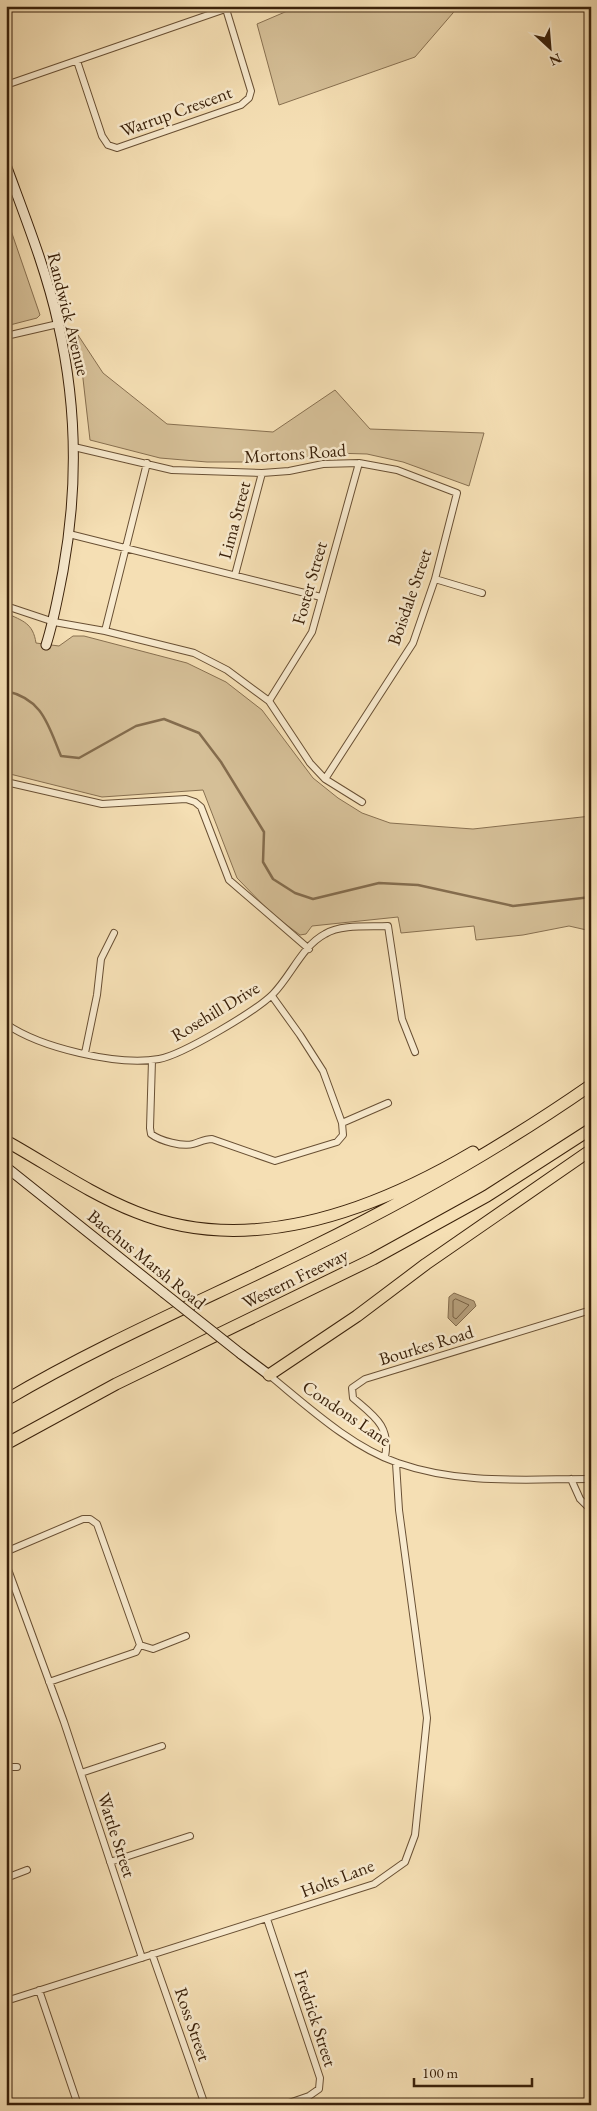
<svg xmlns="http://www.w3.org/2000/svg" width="597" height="2111" font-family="'EB Garamond',serif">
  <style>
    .green { fill: #d5bf97; stroke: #887050 }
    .water { fill: #b59e7a; stroke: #846c4d }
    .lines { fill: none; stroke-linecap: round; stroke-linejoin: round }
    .shore { stroke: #786042; stroke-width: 1 }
    .stream { stroke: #846c4d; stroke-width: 2.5 }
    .street-casing { stroke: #695034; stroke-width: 8 }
    .secondary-casing { stroke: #3a210a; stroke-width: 11 }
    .highway-casing { stroke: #3a210a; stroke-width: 13 }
    .street { stroke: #f8eace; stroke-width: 6 }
    .secondary { stroke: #f8eace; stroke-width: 9 }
    .highway { stroke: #f5dfb4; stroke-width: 11 }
    .secondary-bridge-casing { stroke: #3a210a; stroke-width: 11; stroke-linecap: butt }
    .secondary-bridge { stroke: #f8eace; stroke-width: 9 }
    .labels { text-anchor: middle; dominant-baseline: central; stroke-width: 5; stroke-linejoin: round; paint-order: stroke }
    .street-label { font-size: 18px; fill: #3a210a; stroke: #f8eace }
  </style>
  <rect width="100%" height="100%" fill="#f5dfb4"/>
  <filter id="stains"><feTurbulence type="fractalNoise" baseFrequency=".004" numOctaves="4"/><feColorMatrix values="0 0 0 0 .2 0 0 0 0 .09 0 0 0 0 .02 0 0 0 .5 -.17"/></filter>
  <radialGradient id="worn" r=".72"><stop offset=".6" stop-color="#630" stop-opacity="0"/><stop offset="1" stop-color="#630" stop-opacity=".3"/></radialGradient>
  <!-- green -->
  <path class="green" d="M 299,6 L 459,6 L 415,57 L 279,105 L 257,24 Z
    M 6,216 L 40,315 L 37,318 L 6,326 Z
    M 78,335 L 103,373 L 167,424 L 273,432 L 335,390 L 370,429 L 484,433 L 469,486 L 403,462 L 367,454 L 332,453 L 270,462 L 207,462 L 160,458 L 90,440 Z
    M 6,613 C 23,621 33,623 36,643 L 59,646 L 73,636 L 84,636 L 187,663 L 226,682 L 262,710 L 313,778 L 338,798 L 362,813 L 390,823 L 473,829 L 591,816 L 591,931 L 569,926 L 523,935 L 476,940 L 474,926 L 401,933 L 398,917 L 312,926 L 306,934 L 300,935 L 272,914 L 237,878 L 203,790 L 102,797 L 6,773 Z"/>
  <!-- water -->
  <path class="water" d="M 454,1293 L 474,1301 L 476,1306 L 456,1326 L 448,1318 L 449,1297 Z"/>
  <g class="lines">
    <!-- shore -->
    <path class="shore" d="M 456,1299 L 469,1305 L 456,1319 L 453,1317 L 453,1301 Z"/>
    <!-- stream -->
    <path class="stream" d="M 6,691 C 43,699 48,725 61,756 L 79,758 L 136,726 L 164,719 L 199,733 L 221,762 L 264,832 L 263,862 L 273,879 L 295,893 L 313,899 L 379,883 L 418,885 L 513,906 L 591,897"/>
    <!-- street casing -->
    <g class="street-casing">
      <path id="street" d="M 77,61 L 102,136 L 108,145 L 117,148 L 241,105 L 249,98 L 251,91 L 226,9
        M 6,85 L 234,6
        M 6,336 L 58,324
        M 74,447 L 172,470 L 262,473 L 289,471 L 323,464 L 359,463 L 397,470 L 457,493 L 435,579 L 413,643 L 325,779
        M 69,534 L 321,597
        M 235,575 L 262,473
        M 435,579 L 482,593
        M 6,606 L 54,622 L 105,631 L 147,463
        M 105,631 L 194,653 L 227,670 L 269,701 L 310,763 L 325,779 L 362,802
        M 269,701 L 312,632 L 359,463
        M 6,782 L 102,804 L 186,799 L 195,802 L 201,807 L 229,880 L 309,949
        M 6,1024 C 41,1048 117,1066 159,1059 C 182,1055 256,1011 273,994 C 291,976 302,946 325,934 C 341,924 370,927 388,926 L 402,1019 L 415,1052
        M 85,1053 L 97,995 L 101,959 L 114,933
        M 152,1060 L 150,1128 L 151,1134 C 160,1141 183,1147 193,1144 C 200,1142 205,1139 212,1139 L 275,1161 L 337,1142 L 343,1135 L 342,1123 L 323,1071 L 300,1035 L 272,996
        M 342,1123 L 388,1103
        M 269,1375 C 307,1406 351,1447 398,1463 C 461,1485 526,1479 591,1479
        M 385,1457 C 391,1426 374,1416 353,1398 L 352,1388 L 365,1379 L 591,1310
        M 571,1479 L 580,1499 L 591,1510
        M 6,1555 L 10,1550 L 83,1519 L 90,1519 L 97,1524 L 140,1645
        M 6,1564 L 64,1722 L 142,1958
        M 140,1645 L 153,1649 L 186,1636
        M 49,1682 L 136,1652 L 140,1645
        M 6,1767 L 17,1767
        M 81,1773 L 162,1746
        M 110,1862 L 190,1836
        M 6,1878 L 27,1870
        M 267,1919 L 320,2078 L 319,2089 L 309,2096 L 283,2105
        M 152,1954 L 205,2105
        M 39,1990 L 78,2105
        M 6,2001 L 374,1884 L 405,1862 L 415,1835 L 427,1718 L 399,1510 L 396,1463"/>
    </g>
    <!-- secondary casing -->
    <g class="secondary-casing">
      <path id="secondary" d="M 6,165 C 25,217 46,269 58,323 C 77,405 78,488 63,571 C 58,596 54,620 46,645
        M 6,1167 L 164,1293
        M 241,1354 L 269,1375"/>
    </g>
    <!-- highway casing -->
    <g class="highway-casing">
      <path id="highway" d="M 6,1141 C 49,1165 90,1194 136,1212 C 250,1258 373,1211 473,1152
        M 269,1375 L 357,1316 L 426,1264 L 591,1150
        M 6,1400 C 104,1342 209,1298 310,1248 C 408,1200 502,1147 591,1085
        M 6,1444 L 116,1384 L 373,1259 L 487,1196 L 591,1129"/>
    </g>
    <!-- street -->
    <use href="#street" class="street"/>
    <!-- secondary -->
    <use href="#secondary" class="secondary"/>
    <!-- highway -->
    <use href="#highway" class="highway"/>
    <!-- secondary-bridge casing -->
    <g class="secondary-bridge-casing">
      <path id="secondary-bridge" d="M 164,1293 L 241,1354"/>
    </g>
    <!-- secondary-bridge -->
    <use href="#secondary-bridge" class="secondary-bridge"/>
  </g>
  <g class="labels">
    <!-- street labels -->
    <g class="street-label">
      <text transform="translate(176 111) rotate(-20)">Warrup Crescent</text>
      <text transform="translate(69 314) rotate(76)">Randwick Avenue</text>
      <text transform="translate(295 453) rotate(-4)">Mortons Road</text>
      <text transform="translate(234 520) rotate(-75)">Lima Street</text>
      <text transform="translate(309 583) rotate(-74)">Foster Street</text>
      <text transform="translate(409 597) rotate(-71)">Boisdale Street</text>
      <text transform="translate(215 1011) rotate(-31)">Rosehill Drive</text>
      <text transform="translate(147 1259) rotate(39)">Bacchus Marsh Road</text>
      <text transform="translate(295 1278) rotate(-26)">Western Freeway</text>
      <text transform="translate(426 1345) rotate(-17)">Bourkes Road</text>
      <text transform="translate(347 1413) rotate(34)">Condons Lane</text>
      <text transform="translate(117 1835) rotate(72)">Wattle Street</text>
      <text transform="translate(337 1878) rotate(-21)">Holts Lane</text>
      <text transform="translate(316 2018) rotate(72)">Fredrick Street</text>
      <text transform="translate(193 2024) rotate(71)">Ross Street</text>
    </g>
  </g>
  <!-- margin -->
  <rect width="597" height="2111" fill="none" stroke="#f5dfb4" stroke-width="25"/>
  <rect x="8" y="8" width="582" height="2096" fill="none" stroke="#3a210a" stroke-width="2.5"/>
  <rect x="12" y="12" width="572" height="2086" fill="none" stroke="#3a210a"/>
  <!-- north arrow -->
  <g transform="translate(550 48) rotate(154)" stroke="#f8eace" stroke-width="4" paint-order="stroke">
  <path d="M0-4L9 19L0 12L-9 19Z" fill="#3a210a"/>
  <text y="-8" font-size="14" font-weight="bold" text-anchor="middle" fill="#3a210a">N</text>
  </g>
  <!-- scale -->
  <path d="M414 2078v8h118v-8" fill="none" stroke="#3a210a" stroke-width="2.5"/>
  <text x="422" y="2078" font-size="15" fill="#3a210a" stroke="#f8eace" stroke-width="4" paint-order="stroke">100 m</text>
  <rect width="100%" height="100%" filter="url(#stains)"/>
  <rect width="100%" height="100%" fill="url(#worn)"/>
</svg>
